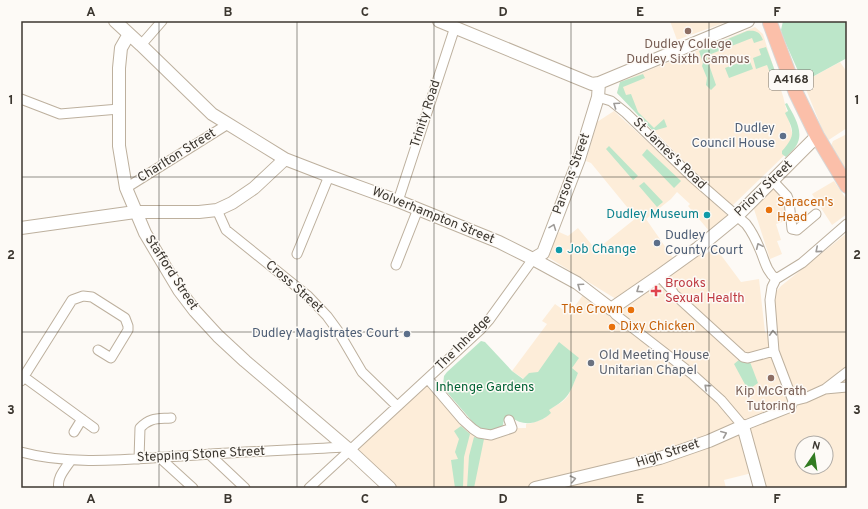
<svg xmlns="http://www.w3.org/2000/svg" width="868" height="509" font-family="Overpass,sans-serif">
  <style>
    .built { fill: #fdedd9; fill-rule: evenodd }
    .green { fill: #bce6c9 }
    .lines { fill: none; stroke-linecap: round; stroke-linejoin: round }
    .street-casing { stroke: #bdb09e; stroke-width: 11 }
    .secondary-casing { stroke: #bdb09e; stroke-width: 14 }
    .primary-casing { stroke: #d8d7d6; stroke-width: 16 }
    .street { stroke: #fff; stroke-width: 9 }
    .secondary { stroke: #fff; stroke-width: 12 }
    .primary { stroke: #fbbfa9; stroke-width: 14 }
    .oneway { stroke: #9e9b98 }
    .grid { fill: none; stroke: #3c3730; stroke-width: 1; stroke-opacity: 0.55 }
    .education-dot { fill: #8d6e63; stroke: #fdfaf6; stroke-width: 1.5 }
    .service-dot { fill: #5c6f8a; stroke: #fdfaf6; stroke-width: 1.5 }
    .food-dot { fill: #e8710a; stroke: #fdfaf6; stroke-width: 1.5 }
    .culture-dot { fill: #0f9aa8; stroke: #fdfaf6; stroke-width: 1.5 }
    .health-dot { fill: #e0444e; stroke: #fdfaf6; stroke-width: 1.5 }
    .worship-dot { fill: #6b7280; stroke: #fdfaf6; stroke-width: 1.5 }
    .labels { text-anchor: middle; dominant-baseline: central; stroke-width: 3; stroke-linejoin: round; paint-order: stroke }
    .shield { fill: #fdfaf6; stroke: #76726b; stroke-width: 1 }
    .shield-label { font-size: 12px; font-weight: bold; fill: #3c3730 }
    .education-label { font-size: 13px; fill: #785e54; stroke: #fdfaf6 }
    .street-label { font-size: 13px; fill: #3c3730; stroke: #fdfaf6 }
    .service-label { font-size: 13px; fill: #4e5e75; stroke: #fdfaf6; text-anchor: end }
    .food-label { font-size: 13px; fill: #c56008; stroke: #fdfaf6; text-anchor: start }
    .culture-label { font-size: 13px; fill: #0d838f; stroke: #fdfaf6; text-anchor: end }
    .health-label { font-size: 13px; fill: #be3a42; stroke: #fdfaf6; text-anchor: start }
    .worship-label { font-size: 13px; fill: #5b616d; stroke: #fdfaf6; text-anchor: start }
    .park-label { font-size: 13px; fill: #026335; stroke: #fdfaf6 }
    .neatline { fill: none; stroke: #3c3730; stroke-width: 1.5 }
    .grid-label { font-size: 13px; text-anchor: middle; font-weight: bold; fill: #3c3730 }
  </style>
  <rect width="100%" height="100%" fill="#fdfaf6"/>
  <!-- built -->
  <path class="built" d="M 670,21 L 729,21 L 677,40 Z
    M 755,27 L 763,34 L 767,47 L 783,96 L 795,145 L 731,207 L 714,192 L 617,93 L 620,82 Z
    M 840,62 L 847,72 L 847,128 L 827,141 L 803,82 Z
    M 614,111 L 728,216 L 710,232 L 688,206 L 690,204 L 677,192 L 671,199 L 646,219 L 673,258 L 616,299 L 546,256 L 559,232 L 568,236 L 578,228 L 596,250 L 636,218 L 591,163 L 586,161 L 597,122 Z
    M 847,134 L 847,166 L 843,168 L 830,148 L 833,141 Z
    M 834,181 L 847,200 L 847,214 L 832,225 L 812,194 Z
    M 773,187 L 787,204 L 788,220 L 776,224 L 781,240 L 777,241 L 782,254 L 770,259 L 753,206 Z
    M 847,233 L 847,488 L 760,488 L 756,472 L 724,480 L 726,488 L 390,488 L 350,450 L 428,379 L 473,429 L 526,428 L 526,424 L 532,423 L 545,418 L 548,410 L 562,402 L 568,396 L 578,373 L 524,379 L 512,371 L 547,324 L 542,321 L 555,304 L 569,314 L 583,295 L 608,312 L 703,250 L 706,254 L 715,247 L 741,282 L 759,279 L 765,332 L 773,337 L 775,293 L 781,286 ZM 802,443 L 826,443 L 826,467 L 802,467 Z"/>
  <!-- green -->
  <path class="green" d="M 783,21 L 847,21 L 847,58 L 803,82 L 782,35 L 781,30 Z
    M 747,31 C 756,30 760,32 763,40 L 754,43 L 752,38 L 706,56 L 716,85 L 711,90 L 706,85 L 707,78 L 702,66 L 703,63 L 699,51 Z
    M 766,47 L 775,71 L 770,73 L 767,65 L 756,69 L 753,58 L 761,55 L 759,49 Z
    M 749,59 L 753,69 L 729,78 L 725,68 Z
    M 643,74 L 645,78 L 623,87 L 626,95 L 631,94 L 638,112 L 654,128 L 664,119 L 667,127 L 653,131 L 617,93 L 620,82 Z
    M 787,103 C 793,114 803,129 798,142 C 796,148 790,153 786,157 L 782,154 L 782,151 C 796,135 794,131 785,113 L 788,111 L 785,104 Z
    M 609,146 L 638,176 L 633,180 L 606,149 Z
    M 647,149 L 681,181 L 674,188 L 642,155 Z
    M 644,182 L 663,202 L 657,207 L 639,186 Z
    M 481,341 L 485,342 L 512,371 L 523,379 L 529,373 L 538,372 L 559,342 L 579,358 L 572,368 L 578,373 C 569,395 569,398 549,410 L 551,413 C 540,423 524,428 511,417 L 504,419 L 503,425 L 501,428 L 488,431 L 478,428 L 445,390 L 443,385 L 444,376 L 447,372 Z
    M 740,359 L 745,362 L 750,362 L 758,383 L 748,390 L 734,364 Z
    M 461,426 L 470,434 L 464,457 L 463,488 L 455,488 L 451,460 L 458,459 L 455,452 L 459,439 L 454,431 Z
    M 474,437 L 484,439 L 474,488 L 467,488 L 469,456 Z"/>
  <g class="lines">
    <!-- street casing -->
    <g class="street-casing">
      <path id="street" d="M 141,45 L 162,21
        M 598,97 L 611,101 L 626,113 L 691,176 L 746,224 C 753,233 757,242 761,252 C 765,262 767,272 776,279
        M 21,99 L 60,114 L 119,109
        M 772,180 L 787,196 L 789,201 L 792,229 L 797,230 L 816,214
        M 126,188 L 228,124
        M 398,201 L 455,27
        M 217,210 L 226,230 L 308,296 L 327,316 L 338,331 L 362,372 L 397,406
        M 297,254 L 329,176
        M 396,265 L 418,209
        M 659,276 L 671,289 L 674,294 L 743,357 L 748,358 L 774,351
        M 611,309 L 616,315 L 692,374 L 721,400 L 743,426 L 791,407 L 793,401 L 774,351 L 770,300 L 772,287 L 776,279 L 802,263 L 847,224
        M 24,377 L 94,428
        M 428,379 L 463,420 L 473,429 L 479,433 L 491,435 L 512,428 L 509,420
        M 21,381 L 72,300 L 83,296 L 92,297 L 125,318 L 128,326 L 128,330 L 111,358 L 98,350
        M 825,389 L 847,387
        M 793,401 L 805,398 L 825,389 L 847,372
        M 74,432 L 82,419
        M 21,452 C 71,466 130,459 182,456 C 236,452 291,450 346,447
        M 209,454 L 245,488
        M 159,457 L 193,488
        M 139,459 L 140,428 C 150,417 158,419 171,418
        M 59,488 C 56,478 66,468 71,460
        M 309,488 L 480,330 L 489,320 L 533,259"/>
    </g>
    <!-- secondary casing -->
    <g class="secondary-casing">
      <path id="secondary" d="M 115,21 L 141,45 L 212,114 L 285,159 L 329,176 L 398,201 L 499,242 L 533,259 L 577,283 L 611,309 L 659,276 L 698,248 L 737,216 L 817,136
        M 439,21 L 592,84 L 599,83 L 748,21
        M 129,34 L 121,48 L 119,68 L 119,146 L 126,188 L 145,233 L 179,290 L 195,311 L 218,336 L 245,361 L 346,447 L 390,488
        M 21,228 L 135,212 L 199,212 L 217,210 L 232,203 L 254,188 L 285,159
        M 533,259 L 543,253 L 579,159 L 598,97 L 599,83
        M 535,488 L 660,458 L 709,441 L 743,426 L 760,488"/>
    </g>
    <!-- primary casing -->
    <g class="primary-casing">
      <path id="primary" d="M 770,23 L 796,93 L 817,136 L 847,186"/>
    </g>
    <!-- street -->
    <use href="#street" class="street"/>
    <!-- secondary -->
    <use href="#secondary" class="secondary"/>
    <!-- primary -->
    <use href="#primary" class="primary"/>
  </g>
  <!-- one-way arrows -->
  <defs><path id="oneway-chevron" d="M-2-3.5L2.5 0L-2 3.5" fill="none" stroke-width="1.6" stroke-linecap="round" stroke-linejoin="round"/></defs>
  <g class="oneway">
    <use href="#oneway-chevron" transform="translate(616 105) rotate(-145)"/>
    <use href="#oneway-chevron" transform="translate(553 227) rotate(-69)"/>
    <use href="#oneway-chevron" transform="translate(759 246) rotate(-114)"/>
    <use href="#oneway-chevron" transform="translate(818 250) rotate(139)"/>
    <use href="#oneway-chevron" transform="translate(580 286) rotate(-145)"/>
    <use href="#oneway-chevron" transform="translate(639 290) rotate(146)"/>
    <use href="#oneway-chevron" transform="translate(773 333) rotate(-93)"/>
    <use href="#oneway-chevron" transform="translate(707 387) rotate(-138)"/>
    <use href="#oneway-chevron" transform="translate(724 434) rotate(-23)"/>
    <use href="#oneway-chevron" transform="translate(573 479) rotate(-13)"/>
  </g>
  <!-- grid -->
  <path class="grid" d="M 159,21 L 159,488M 297,21 L 297,488M 434,21 L 434,488M 571,21 L 571,488M 709,21 L 709,488M 21,177 L 847,177M 21,332 L 847,332"/>
  <!-- markers -->
  <g class="education-dot">
    <circle cx="688" cy="31" r="4"/>
    <circle cx="771" cy="378" r="4"/>
  </g>
  <g class="service-dot">
    <circle cx="783" cy="136" r="4"/>
    <circle cx="657" cy="243" r="4"/>
    <circle cx="407" cy="334" r="4"/>
  </g>
  <g class="food-dot">
    <circle cx="769" cy="210" r="4"/>
    <circle cx="631" cy="310" r="4"/>
    <circle cx="612" cy="327" r="4"/>
  </g>
  <g class="culture-dot">
    <circle cx="707" cy="215" r="4"/>
    <circle cx="559" cy="250" r="4"/>
  </g>
  <path class="health-dot" d="M654 285h4v4h4v4h-4v4h-4v-4h-4v-4h4z"/>
  <circle class="worship-dot" cx="591" cy="363" r="4"/>
  <g class="labels">
    <!-- shield labels -->
    <rect class="shield" x="769" y="70" width="44" height="20" rx="3"/>
    <g class="shield-label">
      <text x="791" y="80">A4168</text>
    </g>
    <!-- education labels -->
    <g class="education-label">
      <text x="688" y="45">Dudley College<tspan x="688" dy="15">Dudley Sixth Campus</tspan></text>
      <text x="771" y="392">Kip McGrath<tspan x="771" dy="15">Tutoring</tspan></text>
    </g>
    <!-- street labels -->
    <g class="street-label">
      <text transform="translate(426 114) rotate(-72)">Trinity Road</text>
      <text transform="translate(669 154) rotate(44)">St James's Road</text>
      <text transform="translate(177 156) rotate(-32)">Charlton Street</text>
      <text transform="translate(572 174) rotate(-70)">Parsons Street</text>
      <text transform="translate(764 189) rotate(-44)">Priory Street</text>
      <text transform="translate(433 216) rotate(22)">Wolverhampton Street</text>
      <text transform="translate(171 273) rotate(57)">Stafford Street</text>
      <text transform="translate(294 287) rotate(41)">Cross Street</text>
      <text transform="translate(464 343) rotate(-45)">The Inhedge</text>
      <text transform="translate(668 454) rotate(-18)">High Street</text>
      <text transform="translate(201 455) rotate(-3)">Stepping Stone Street</text>
    </g>
    <!-- service labels -->
    <g class="service-label">
      <text x="775" y="129">Dudley<tspan x="775" dy="15">Council House</tspan></text>
      <text x="665" y="236" text-anchor="start">Dudley<tspan x="665" dy="15">County Court</tspan></text>
      <text x="399" y="334">Dudley Magistrates Court</text>
    </g>
    <!-- food labels -->
    <g class="food-label">
      <text x="777" y="203">Saracen's<tspan x="777" dy="15">Head</tspan></text>
      <text x="623" y="310" text-anchor="end">The Crown</text>
      <text x="620" y="327">Dixy Chicken</text>
    </g>
    <!-- culture labels -->
    <g class="culture-label">
      <text x="699" y="215">Dudley Museum</text>
      <text x="567" y="250" text-anchor="start">Job Change</text>
    </g>
    <!-- health labels -->
    <g class="health-label">
      <text x="665" y="284">Brooks<tspan x="665" dy="15">Sexual Health</tspan></text>
    </g>
    <!-- worship labels -->
    <g class="worship-label">
      <text x="599" y="356">Old Meeting House<tspan x="599" dy="15">Unitarian Chapel</tspan></text>
    </g>
    <!-- park labels -->
    <g class="park-label">
      <text x="485" y="388">Inhenge Gardens</text>
    </g>
  </g>
  <!-- border -->
  <rect width="868" height="509" fill="none" stroke="#fdfaf6" stroke-width="44"/>
  <!-- north arrow -->
  <g transform="translate(814 455) rotate(13)"><circle r="19" fill="#fdfaf6" stroke="#b0aca7"/>
  <path d="M0-3L7 15L0 10L-7 15Z" fill="#327b21"/>
  <text y="-6" font-size="11" font-weight="bold" text-anchor="middle" fill="#3c3730">N</text>
  </g>
  <rect x="22" y="22" width="824" height="465" class="neatline"/>
  <g class="grid-label">
    <text x="91" y="16">A</text>
    <text x="228" y="16">B</text>
    <text x="365" y="16">C</text>
    <text x="503" y="16">D</text>
    <text x="640" y="16">E</text>
    <text x="777" y="16">F</text>
    <text x="11" y="104">1</text>
    <text x="857" y="104">1</text>
    <text x="11" y="259">2</text>
    <text x="857" y="259">2</text>
    <text x="11" y="414">3</text>
    <text x="857" y="414">3</text>
    <text x="91" y="503">A</text>
    <text x="228" y="503">B</text>
    <text x="365" y="503">C</text>
    <text x="503" y="503">D</text>
    <text x="640" y="503">E</text>
    <text x="777" y="503">F</text>
  </g>
</svg>
